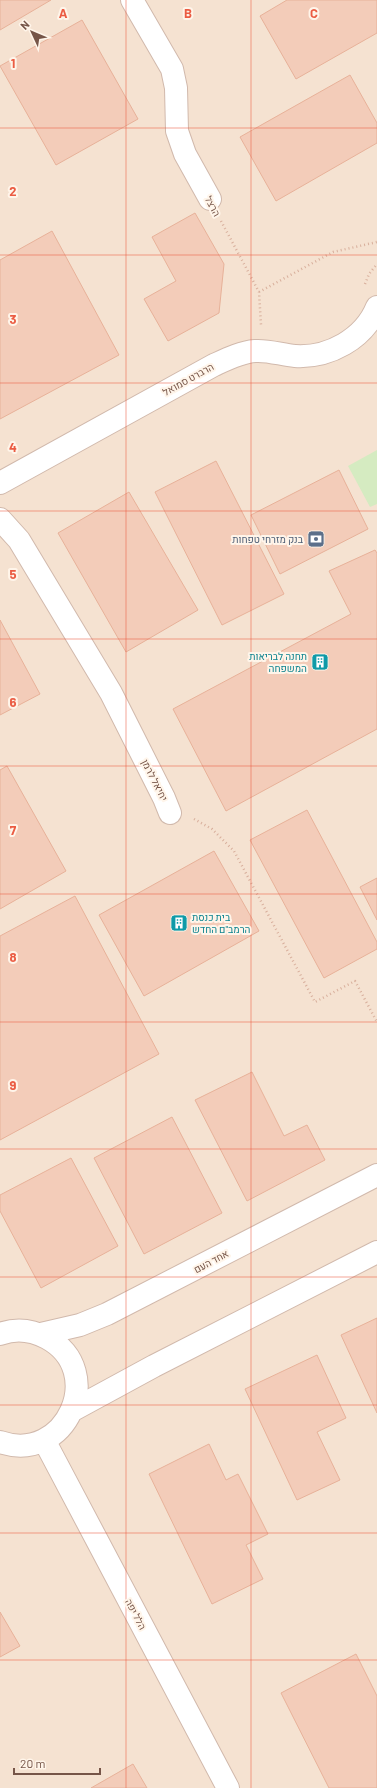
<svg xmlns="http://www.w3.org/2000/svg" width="377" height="1788" font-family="Barlow,Heebo,sans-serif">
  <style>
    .residential { fill: #f5e2d1 }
    .green { fill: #d5ebc1 }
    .building { fill: #f3ccb9; stroke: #e7b199 }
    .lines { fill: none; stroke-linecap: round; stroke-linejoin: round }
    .minor-casing { stroke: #d1b9ac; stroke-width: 24 }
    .tertiary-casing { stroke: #d1b9ac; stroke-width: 24 }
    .path { stroke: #d8af9c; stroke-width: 2.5; stroke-dasharray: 1 3; stroke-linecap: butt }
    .minor { stroke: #fff; stroke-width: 22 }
    .tertiary { stroke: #fff; stroke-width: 22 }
    .grid { fill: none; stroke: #eb5c43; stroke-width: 1; stroke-opacity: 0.55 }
    .labels { text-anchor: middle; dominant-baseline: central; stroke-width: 4; stroke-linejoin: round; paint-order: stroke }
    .street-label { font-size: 10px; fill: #765548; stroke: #fff5ea }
    .service-label { font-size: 10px; fill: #4e5e75; stroke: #fff5ea; text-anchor: end }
    .culture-label { font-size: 10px; fill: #0d838f; stroke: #fff5ea; text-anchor: end }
    .grid-label { font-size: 13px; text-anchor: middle; font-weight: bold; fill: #eb5c43; stroke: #fff5ea; stroke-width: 4; stroke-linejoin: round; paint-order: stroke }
  </style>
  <rect width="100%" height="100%" fill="#fdf1e3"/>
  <!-- residential -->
  <path class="residential" d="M 0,0 L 377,0 L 377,1788 L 0,1788 Z"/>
  <!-- green -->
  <path class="green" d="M 377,450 L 377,504 L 370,507 L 348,466 Z"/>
  <!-- building -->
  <path class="building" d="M 0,0 L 51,0 L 0,30 Z
    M 287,0 L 377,0 L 377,33 L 296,79 L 260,16 Z
    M 82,20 L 138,119 L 56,165 L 0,66 Z
    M 350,75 L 377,123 L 377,143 L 276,201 L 240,137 Z
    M 195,213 L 224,264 L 219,313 L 168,341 L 144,299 L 176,281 L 152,237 Z
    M 52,231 L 119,355 L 0,419 L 0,260 Z
    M 216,461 L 284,594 L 222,625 L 155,492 Z
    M 339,470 L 368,529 L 280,574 L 251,515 Z
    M 129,492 L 198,610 L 126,652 L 58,533 Z
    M 375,550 L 377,553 L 377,729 L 226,811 L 173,709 L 351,614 L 329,571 Z
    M 0,620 L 40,694 L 0,715 Z
    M 7,766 L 66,871 L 0,909 L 0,770 Z
    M 307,810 L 377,942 L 377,949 L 324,978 L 250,840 Z
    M 214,851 L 259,931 L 144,996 L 99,915 Z
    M 377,878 L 377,920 L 360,887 Z
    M 75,896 L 159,1054 L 0,1140 L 0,936 Z
    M 252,1072 L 284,1136 L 307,1125 L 325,1160 L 247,1201 L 195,1100 Z
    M 172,1117 L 222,1213 L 144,1254 L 94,1158 Z
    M 71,1158 L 118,1246 L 41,1288 L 0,1211 L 0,1195 Z
    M 377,1318 L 377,1413 L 341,1335 Z
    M 317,1355 L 346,1418 L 317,1432 L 340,1480 L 297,1500 L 245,1389 Z
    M 209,1444 L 226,1480 L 238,1474 L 268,1534 L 246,1545 L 263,1579 L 212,1604 L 149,1474 Z
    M 0,1612 L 20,1646 L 0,1657 Z
    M 356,1654 L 377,1696 L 377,1788 L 329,1788 L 281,1693 Z
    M 133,1764 L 147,1788 L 91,1788 Z"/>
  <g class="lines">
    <!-- minor casing -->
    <g class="minor-casing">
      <path id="minor" d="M 132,0 L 172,69 L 176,88 L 177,131 L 185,154 L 210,199
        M 0,483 L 214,365 C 227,359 241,352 255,351 C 269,350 282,355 295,356 C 329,358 364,339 377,307
        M 0,519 L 19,540 L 111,693 L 164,798 L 170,813"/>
    </g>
    <!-- tertiary casing -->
    <g class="tertiary-casing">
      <path id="tertiary" d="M 0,1334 C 16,1328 32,1330 47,1338 C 108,1371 66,1465 0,1442
        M 41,1334 L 80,1325 L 107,1314 L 377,1175
        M 73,1410 L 154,1366 L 377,1252
        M 44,1440 L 228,1788"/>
    </g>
    <!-- path -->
    <path class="path" d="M 221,221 L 259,292 L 261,325
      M 365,284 L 369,274 L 377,264
      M 259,292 L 333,252 L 377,242
      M 194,819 L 212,829 L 234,851 L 315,1002 L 355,981 L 377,1022"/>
    <!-- minor -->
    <use href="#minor" class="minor"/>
    <!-- tertiary -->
    <use href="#tertiary" class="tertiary"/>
  </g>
  <!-- grid -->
  <path class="grid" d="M 126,0 L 126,1788M 251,0 L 251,1788M 0,128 L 377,128M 0,255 L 377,255M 0,383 L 377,383M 0,511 L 377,511M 0,639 L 377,639M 0,766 L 377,766M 0,894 L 377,894M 0,1022 L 377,1022M 0,1149 L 377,1149M 0,1277 L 377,1277M 0,1405 L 377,1405M 0,1533 L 377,1533M 0,1660 L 377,1660"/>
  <!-- icons -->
  <defs>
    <g id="bank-square" transform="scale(0.9)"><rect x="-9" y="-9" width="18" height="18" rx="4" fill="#5c6f8a" stroke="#fff5ea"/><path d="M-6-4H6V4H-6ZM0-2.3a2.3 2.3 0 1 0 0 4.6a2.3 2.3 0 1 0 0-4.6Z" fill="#fff"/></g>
    <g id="building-square" transform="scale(0.9)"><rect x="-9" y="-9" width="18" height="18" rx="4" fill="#0f9aa8" stroke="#fff5ea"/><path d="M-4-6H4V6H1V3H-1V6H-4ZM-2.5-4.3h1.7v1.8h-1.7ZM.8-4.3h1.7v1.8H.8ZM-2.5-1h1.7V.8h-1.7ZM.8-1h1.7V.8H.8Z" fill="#fff"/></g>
  </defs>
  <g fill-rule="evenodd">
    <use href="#bank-square" x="316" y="539"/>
    <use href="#building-square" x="320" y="662"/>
    <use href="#building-square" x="179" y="923"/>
  </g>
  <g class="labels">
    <!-- street labels -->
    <g class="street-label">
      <text transform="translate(213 206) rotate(62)">הרצל</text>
      <text transform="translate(188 379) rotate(-29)">הרברט סמואל</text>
      <text transform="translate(155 780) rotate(63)">יחיאל לרמן</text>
      <text transform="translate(211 1261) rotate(-28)">אחד העם</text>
      <text transform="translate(136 1614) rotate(62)">הלל יפה</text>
    </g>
    <!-- service labels -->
    <g class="service-label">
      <text x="303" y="539">בנק מזרחי טפחות</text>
    </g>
    <!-- culture labels -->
    <g class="culture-label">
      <text x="307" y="656">תחנה לבריאות<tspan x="307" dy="12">המשפחה</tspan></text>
      <text x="192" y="917" text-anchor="start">בית כנסת<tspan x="192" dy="12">הרמב"ם החדש</tspan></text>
    </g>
  </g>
  <g class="grid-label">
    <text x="63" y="18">A</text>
    <text x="188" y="18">B</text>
    <text x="314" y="18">C</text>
    <text x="13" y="68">1</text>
    <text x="13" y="196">2</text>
    <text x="13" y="324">3</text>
    <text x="13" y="452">4</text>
    <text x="13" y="579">5</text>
    <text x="13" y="707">6</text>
    <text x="13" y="835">7</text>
    <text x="13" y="962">8</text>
    <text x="13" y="1090">9</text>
  </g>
  <!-- north arrow -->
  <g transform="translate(32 32) rotate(314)" stroke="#fff5ea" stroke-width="3" paint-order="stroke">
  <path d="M0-3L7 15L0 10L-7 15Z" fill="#765548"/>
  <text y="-6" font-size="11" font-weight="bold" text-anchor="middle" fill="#765548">N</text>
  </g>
  <!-- scale -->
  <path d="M14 1768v6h86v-6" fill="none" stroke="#765548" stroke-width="2"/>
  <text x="20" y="1768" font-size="12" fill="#765548" stroke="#fff5ea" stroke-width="3" paint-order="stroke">20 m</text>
</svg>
